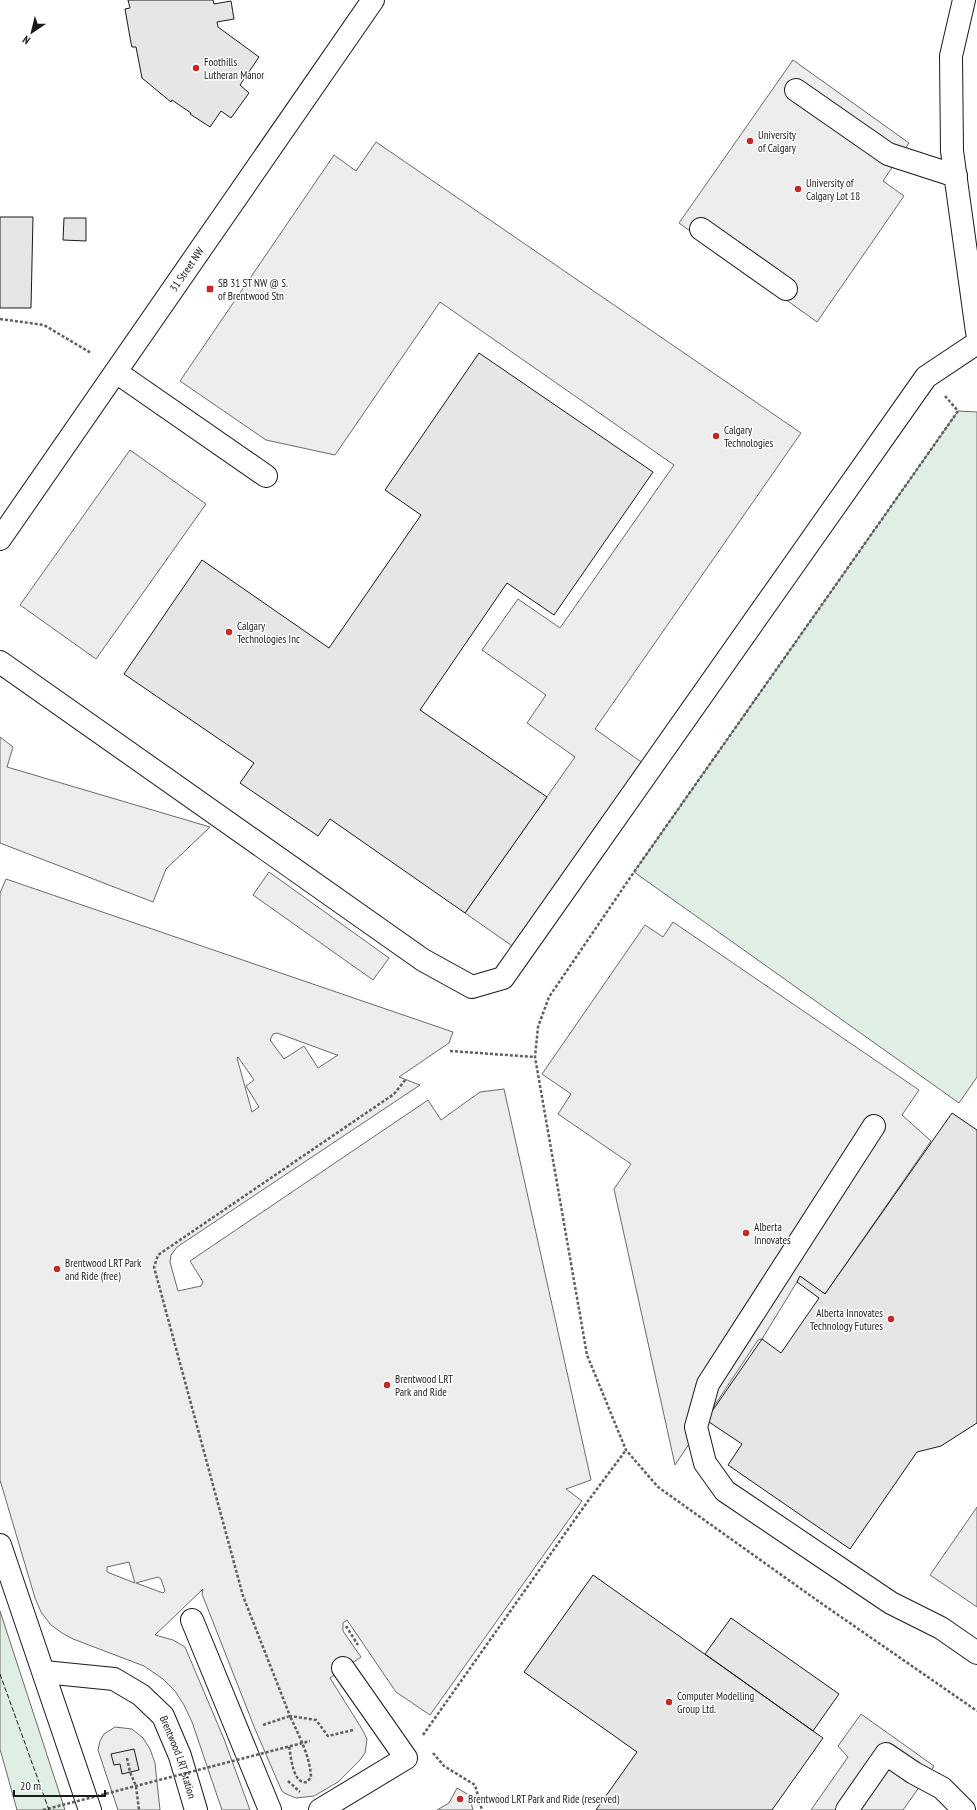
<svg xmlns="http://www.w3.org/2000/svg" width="977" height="1810" font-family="'PT Sans Narrow',sans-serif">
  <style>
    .green { fill: #e0efe3; stroke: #6a6a6a }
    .parking { fill: #ededed; stroke: #6a6a6a; fill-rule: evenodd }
    .building { fill: #e6e6e6; stroke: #1a1a1a }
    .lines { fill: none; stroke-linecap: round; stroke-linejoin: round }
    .minor-casing { stroke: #1a1a1a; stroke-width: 24 }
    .path { stroke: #5f5f5f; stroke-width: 2.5; stroke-dasharray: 3 2; stroke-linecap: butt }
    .minor { stroke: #fff; stroke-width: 22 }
    .path-bridge { stroke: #5f5f5f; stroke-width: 2.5; stroke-dasharray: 3 2; stroke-linecap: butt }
    .fence { stroke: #1a1a1a; stroke-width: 1; stroke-dasharray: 5 2; stroke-linecap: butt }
    .poi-dot { fill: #c62828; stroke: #fff; stroke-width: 1.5 }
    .labels { text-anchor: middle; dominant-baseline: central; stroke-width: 3; stroke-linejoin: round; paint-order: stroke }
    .poi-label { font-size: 11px; fill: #1a1a1a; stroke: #fff; text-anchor: start }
    .street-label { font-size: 11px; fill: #1a1a1a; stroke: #fff }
  </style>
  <rect width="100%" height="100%" fill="#fff"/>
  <!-- green -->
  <path class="green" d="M 958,411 L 977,412 L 977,1077 L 959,1103 L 634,872 Z
    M 0,1611 L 1,1614 L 65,1810 L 17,1810 L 0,1749 Z"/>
  <!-- parking -->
  <path class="parking" d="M 793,60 L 909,143 L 883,181 L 904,196 L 817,322 L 679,223 Z
    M 376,142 L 801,433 L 595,729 L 647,766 L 518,950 L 465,913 L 575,757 L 527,723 L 546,695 L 482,650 L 518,599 L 560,628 L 674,465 L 440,302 L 335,455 L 266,440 L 180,381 L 334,155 L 356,171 Z
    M 130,450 L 206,504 L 96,659 L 20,605 Z
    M 0,737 L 13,747 L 7,767 L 210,827 L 166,869 L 153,902 L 0,843 Z
    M 269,872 L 389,958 L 373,980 L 253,895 Z
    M 6,879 L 453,1032 L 449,1043 L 399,1077 L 420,1085 L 177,1247 L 171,1255 L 170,1262 L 178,1291 L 201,1286 L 203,1282 L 190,1261 L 428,1100 L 441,1120 L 480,1092 L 504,1089 L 591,1480 L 566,1489 L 582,1501 L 430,1715 L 396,1692 L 347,1620 L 343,1623 L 343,1631 L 361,1657 L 330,1678 L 362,1729 L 367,1739 L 365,1753 L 360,1760 L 338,1782 L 314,1796 L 296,1798 L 284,1793 L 281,1789 L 255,1729 L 202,1594 L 203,1589 L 155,1635 L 173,1640 L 185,1647 L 224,1739 L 250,1810 L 222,1810 L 192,1722 L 184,1705 L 175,1691 L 163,1679 L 144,1666 L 73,1639 L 62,1633 L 51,1625 L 41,1612 L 35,1598 L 0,1480 L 0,893 ZM 277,1033 L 337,1055 L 338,1055 L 318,1068 L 304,1046 L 284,1059 L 270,1040 L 273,1034 ZM 238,1057 L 254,1080 L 246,1086 L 259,1107 L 252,1112 L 237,1058 ZM 129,1562 L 135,1583 L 107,1572 L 107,1567 ZM 158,1577 L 161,1579 L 165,1591 L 163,1593 L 136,1583 Z
    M 673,922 L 919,1090 L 902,1115 L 931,1141 L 825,1294 L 800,1277 L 762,1339 L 758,1340 L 675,1465 L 614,1189 L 631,1164 L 558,1114 L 571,1094 L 542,1074 L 645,925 L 663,937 Z
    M 977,1507 L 977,1607 L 930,1575 Z
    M 861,1714 L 934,1766 L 903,1810 L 811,1810 L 848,1757 L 838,1746 Z
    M 115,1727 L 132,1729 L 143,1738 L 150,1749 L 155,1763 L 160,1810 L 118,1810 L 98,1750 L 100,1741 L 104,1734 Z
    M 457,1788 L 469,1795 L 473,1810 L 437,1810 L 449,1803 Z"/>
  <!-- building -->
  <path class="building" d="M 128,0 L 213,0 L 214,4 L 231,1 L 234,19 L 217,22 L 218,27 L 259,57 L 240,85 L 249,93 L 231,118 L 221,111 L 210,127 L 190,114 L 191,113 L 172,100 L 171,102 L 142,78 L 136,47 L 132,47 L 131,43 L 125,9 L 130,8 Z
    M 0,217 L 33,217 L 31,308 L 0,308 Z
    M 64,218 L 86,218 L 86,241 L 63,240 Z
    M 479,353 L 653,472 L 554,615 L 507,583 L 420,710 L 547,797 L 465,913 L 330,819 L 318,836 L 240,783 L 254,763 L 124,674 L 202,560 L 329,648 L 421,515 L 385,490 Z
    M 952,1113 L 977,1130 L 977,1423 L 941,1446 L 917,1452 L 850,1549 L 728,1465 L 742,1444 L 706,1420 L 762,1339 L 781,1353 L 819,1298 L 797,1282 L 800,1276 L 825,1294 Z
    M 593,1575 L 823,1738 L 772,1810 L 596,1810 L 637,1752 L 524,1672 Z
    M 731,1618 L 839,1694 L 813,1731 L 705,1654 Z
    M 134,1749 L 139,1770 L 122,1774 L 120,1764 L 114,1765 L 111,1754 Z"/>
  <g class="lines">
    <!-- minor casing -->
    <g class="minor-casing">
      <g id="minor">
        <path d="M 964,0 L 951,56 L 952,151 L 977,332"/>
        <path d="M 796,90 L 888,154 L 956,176"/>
        <path d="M 701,229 L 786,289"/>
        <path d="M 116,372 L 266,476"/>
        <path id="s1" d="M 0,539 L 373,0"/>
        <path d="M 0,662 L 423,960 L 472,987 L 503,978 L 926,377 L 977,343"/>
        <path d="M 874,1126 L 708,1384 L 696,1427 L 705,1463 L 725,1491 L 891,1603 L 941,1628 L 977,1653"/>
        <path d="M 0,1545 L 90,1810"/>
        <path d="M 192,1620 L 270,1810"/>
        <path id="s2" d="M 44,1672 L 114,1679 L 141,1695 L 163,1716 L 180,1756 L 196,1810"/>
        <path d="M 320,1810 L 406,1758 L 343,1668"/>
        <path d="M 847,1810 L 886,1754 L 914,1773 L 942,1788 L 964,1810"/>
      </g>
    </g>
    <!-- path -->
    <path class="path" d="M 0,319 L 44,325 L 91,353
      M 945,396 L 958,411 L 634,872 L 549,997 L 538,1027 L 535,1057 L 587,1355 L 626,1450 L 658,1487 L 818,1601 L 977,1711
      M 450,1051 L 535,1057
      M 346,1626 L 358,1645
      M 263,1725 L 290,1716 C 299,1736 310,1756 311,1777 L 307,1782 C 293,1785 291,1757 289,1746
      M 353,1730 L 328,1736 L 316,1720 L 290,1716 L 243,1596 L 154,1267 L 158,1255 L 394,1094 L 406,1079
      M 423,1735 L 588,1501 L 626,1450
      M 433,1753 L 444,1766 L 475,1785 L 482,1810
      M 127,1758 L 130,1772 L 136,1786 L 139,1810
      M 288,1781 L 300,1792"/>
    <!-- minor -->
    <use href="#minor" class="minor"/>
    <!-- path-bridge -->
    <path class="path-bridge" d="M 43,1810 L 310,1741"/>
    <!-- fence -->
    <path class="fence" d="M 0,1674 L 49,1810"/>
  </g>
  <!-- markers -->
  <g class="poi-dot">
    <circle cx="196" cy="68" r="4"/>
    <circle cx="750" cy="141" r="4"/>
    <circle cx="798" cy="189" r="4"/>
    <rect x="206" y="285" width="8" height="8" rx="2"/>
    <circle cx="716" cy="436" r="4"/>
    <circle cx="229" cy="632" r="4"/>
    <circle cx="746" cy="1233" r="4"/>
    <circle cx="57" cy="1269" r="4"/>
    <circle cx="891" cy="1319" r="4"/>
    <circle cx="387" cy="1385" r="4"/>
    <circle cx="669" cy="1702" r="4"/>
    <circle cx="460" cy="1799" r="4"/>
  </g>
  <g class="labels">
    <!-- poi labels -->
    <g class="poi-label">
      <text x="204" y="62">Foothills<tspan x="204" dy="13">Lutheran Manor</tspan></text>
      <text x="758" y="135">University<tspan x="758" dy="13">of Calgary</tspan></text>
      <text x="806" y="183">University of<tspan x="806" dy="13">Calgary Lot 18</tspan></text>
      <text x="218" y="283">SB 31 ST NW @ S.<tspan x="218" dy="13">of Brentwood Stn</tspan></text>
      <text x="724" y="430">Calgary<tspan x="724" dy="13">Technologies</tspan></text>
      <text x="237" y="626">Calgary<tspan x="237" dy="13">Technologies Inc</tspan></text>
      <text x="754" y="1227">Alberta<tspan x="754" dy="13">Innovates</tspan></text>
      <text x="65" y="1263">Brentwood LRT Park<tspan x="65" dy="13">and Ride (free)</tspan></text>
      <text x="883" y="1313" text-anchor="end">Alberta Innovates<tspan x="883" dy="13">Technology Futures</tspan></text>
      <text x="395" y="1379">Brentwood LRT<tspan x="395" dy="13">Park and Ride</tspan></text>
      <text x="677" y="1696">Computer Modelling<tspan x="677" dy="13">Group Ltd.</tspan></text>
      <text x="468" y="1799">Brentwood LRT Park and Ride (reserved)</text>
    </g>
    <!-- street labels -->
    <g class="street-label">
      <text stroke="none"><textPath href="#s1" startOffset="328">31 Street NW</textPath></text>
      <text stroke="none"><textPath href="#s2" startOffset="176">Brentwood LRT Station</textPath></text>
    </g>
  </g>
  <!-- north arrow -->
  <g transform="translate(32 32) rotate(215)" stroke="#ffffff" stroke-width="3" paint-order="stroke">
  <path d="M0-3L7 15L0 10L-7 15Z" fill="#1a1a1a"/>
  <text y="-6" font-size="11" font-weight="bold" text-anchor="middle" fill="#1a1a1a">N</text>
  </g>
  <!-- scale -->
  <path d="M14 1790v6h91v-6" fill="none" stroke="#1a1a1a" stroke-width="2"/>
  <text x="20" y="1790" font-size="12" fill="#1a1a1a" stroke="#ffffff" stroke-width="3" paint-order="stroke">20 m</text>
</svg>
